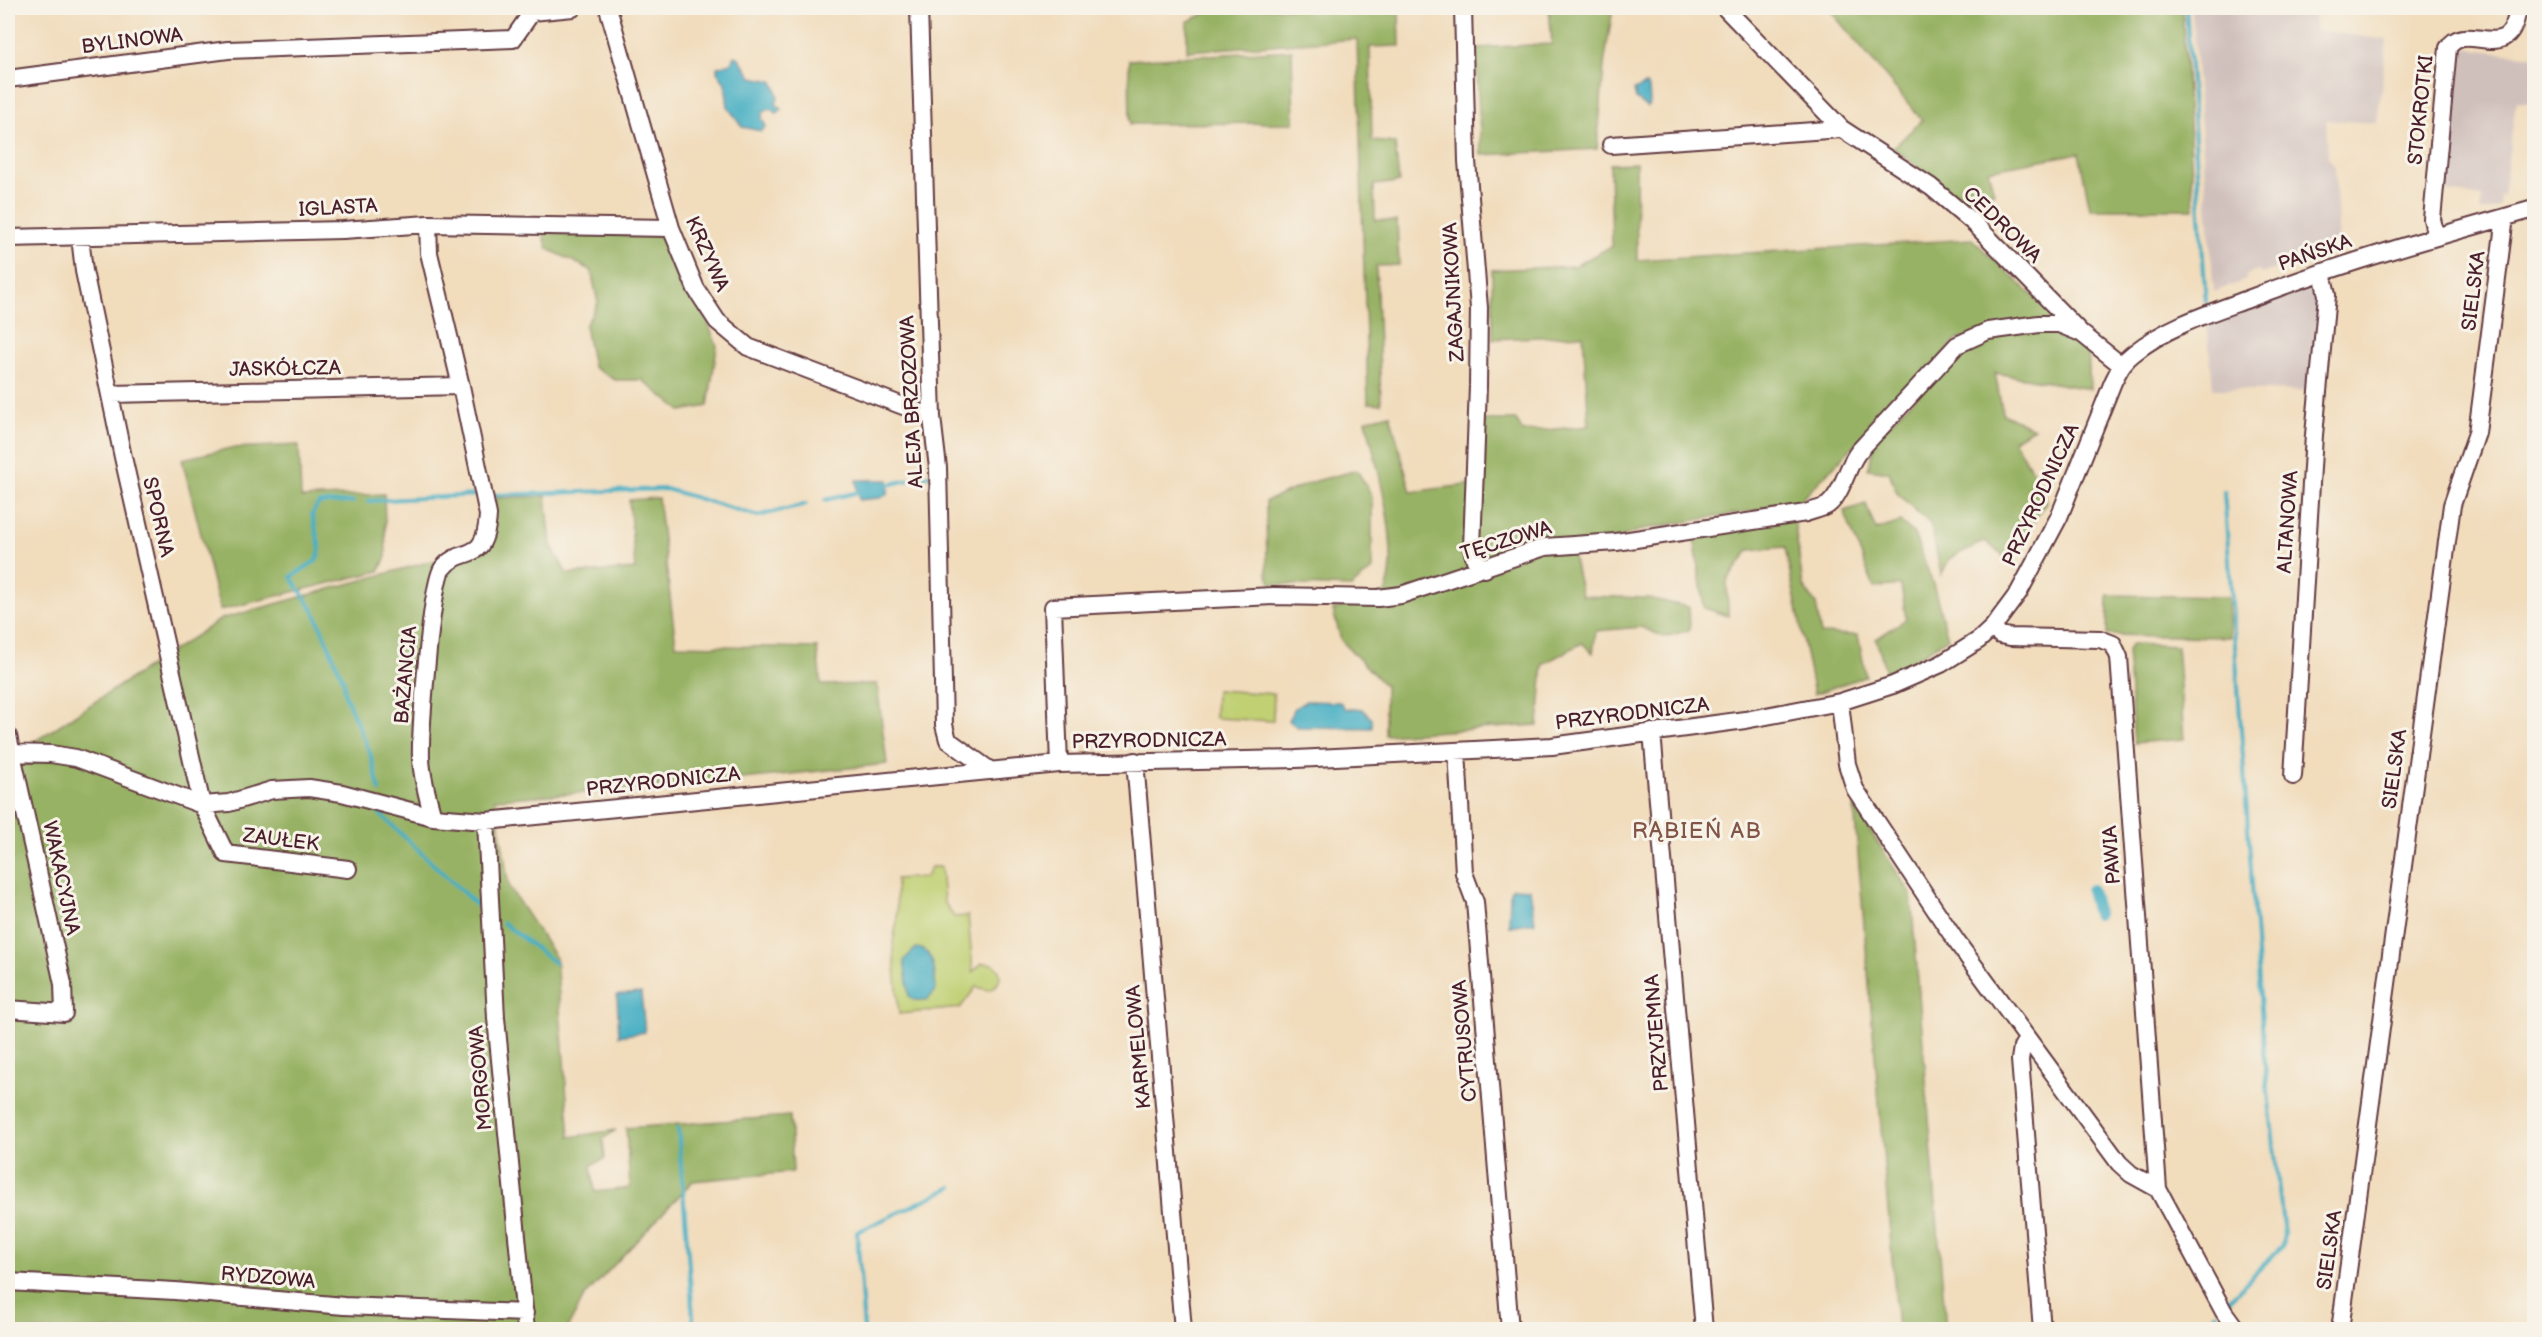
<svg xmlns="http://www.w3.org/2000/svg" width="2542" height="1337" font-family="'Balsamiq Sans',sans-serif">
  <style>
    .industrial { fill: #d0c0bc }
    .green { fill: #c0d073; stroke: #85784f; stroke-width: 1.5 }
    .forest { fill: #98b265; stroke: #716848; stroke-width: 1.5 }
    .water { fill: #44aec3; stroke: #476677; stroke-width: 1.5 }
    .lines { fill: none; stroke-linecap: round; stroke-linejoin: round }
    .stream { stroke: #44aec3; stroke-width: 4 }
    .canal { stroke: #44aec3; stroke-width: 12 }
    .minor-casing { stroke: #633b41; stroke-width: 20 }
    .minor { stroke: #fff; stroke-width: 16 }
    .labels { text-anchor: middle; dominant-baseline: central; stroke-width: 6; stroke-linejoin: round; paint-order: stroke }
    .street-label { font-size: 20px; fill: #4a1f2b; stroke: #f7f3e8 }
    .quarter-label { font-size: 22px; letter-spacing: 1.5px; fill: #835546; stroke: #f7f3e8 }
  </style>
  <rect width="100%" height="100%" fill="#f7f3e8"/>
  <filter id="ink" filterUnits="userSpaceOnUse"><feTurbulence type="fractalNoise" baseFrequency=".0167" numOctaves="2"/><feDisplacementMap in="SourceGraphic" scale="12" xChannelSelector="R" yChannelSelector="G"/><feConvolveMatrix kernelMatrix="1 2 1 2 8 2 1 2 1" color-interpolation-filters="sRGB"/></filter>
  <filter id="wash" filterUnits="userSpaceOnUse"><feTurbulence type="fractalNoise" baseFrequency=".008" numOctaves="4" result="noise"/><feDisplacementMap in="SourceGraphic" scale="24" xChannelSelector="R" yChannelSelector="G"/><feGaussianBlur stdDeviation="1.35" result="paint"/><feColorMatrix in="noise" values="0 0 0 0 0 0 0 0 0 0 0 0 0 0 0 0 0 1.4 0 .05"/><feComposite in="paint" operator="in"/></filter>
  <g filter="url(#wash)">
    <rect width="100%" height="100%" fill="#f1dcbc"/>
    <!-- industrial -->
    <path class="industrial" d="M 2192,8 L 2313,8 L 2316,30 L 2387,40 L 2377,123 L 2326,120 L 2328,157 L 2335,166 L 2339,246 L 2262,274 L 2258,271 L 2246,275 L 2246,280 L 2214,292 Z
      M 2460,48 L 2534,56 L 2534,104 L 2516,102 L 2503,196 L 2500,196 L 2499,207 L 2480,212 L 2482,197 L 2447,192 L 2445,183 Z
      M 2306,285 L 2318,302 L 2310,391 L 2213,389 L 2207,323 Z"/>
    <!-- green -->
    <path class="green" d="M 1216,690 L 1274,694 L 1273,721 L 1215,718 Z
      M 931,867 L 941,867 L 944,902 L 954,917 L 968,916 L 973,972 L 982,963 L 993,964 C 1004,973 1001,985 989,990 L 976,987 L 960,1008 L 899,1014 L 893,942 L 897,922 L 896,879 L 926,877 Z"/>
    <!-- forest -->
    <path class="forest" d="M 1216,8 L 1399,8 L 1400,46 L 1370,47 L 1372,141 L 1395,143 L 1399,182 L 1374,185 L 1375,220 L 1397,221 L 1399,265 L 1376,266 L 1381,404 L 1368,403 L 1357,39 L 1187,51 L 1187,22 Z
      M 1549,8 L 1613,8 L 1604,65 L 1597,149 L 1481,155 L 1476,48 L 1552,44 Z
      M 1828,8 L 2182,8 L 2194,209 L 2090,209 L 2079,153 L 1988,170 L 1994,193 L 1961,200 L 1893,148 L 1922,120 Z
      M 1292,50 L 1294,123 L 1130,124 L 1129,60 Z
      M 1636,163 L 1637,260 L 1972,239 L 2058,319 L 1957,340 L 1798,503 L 1643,529 L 1573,555 L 1582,596 L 1648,598 L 1689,607 L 1690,630 L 1664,637 L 1641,627 L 1596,631 L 1593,653 L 1582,643 L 1543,664 L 1538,725 L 1385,735 L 1385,686 L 1341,640 L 1333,610 L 1385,593 C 1403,553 1376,463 1366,420 L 1390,414 L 1411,492 L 1482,483 L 1485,420 L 1516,420 L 1523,432 L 1589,426 L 1583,335 L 1493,339 L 1492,270 L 1575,266 L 1612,246 L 1610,164 Z
      M 543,233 L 674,236 L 717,346 L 708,406 L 681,411 L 642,380 L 615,380 L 593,367 L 585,326 L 598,303 L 591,270 L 548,249 Z
      M 2059,327 L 2088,348 L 2090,389 L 1995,373 L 2003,414 L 2034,428 L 2013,440 L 2040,483 L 2046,502 L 2009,561 L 1985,541 L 1950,558 L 1941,575 L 1931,525 L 1897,493 L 1889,472 L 1868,469 L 1876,438 L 1955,357 L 2001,328 Z
      M 299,445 L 301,498 L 384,494 L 386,557 L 379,571 L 220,610 L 182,459 L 231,448 Z
      M 1357,470 L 1372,496 L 1372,570 L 1351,587 L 1272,584 L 1267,574 L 1266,501 L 1312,482 Z
      M 546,496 L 551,545 L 567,574 L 635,569 L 629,500 L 658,498 L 676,645 L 817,648 L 821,685 L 877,684 L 887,764 L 664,787 L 495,799 L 509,887 L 556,958 L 570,1137 L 616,1130 L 603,1139 L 605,1159 L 591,1165 L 595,1192 L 630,1188 L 626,1128 L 790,1116 L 793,1172 L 693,1181 L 584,1297 L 567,1329 L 8,1330 L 8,759 L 221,619 L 490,545 L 495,498 Z
      M 1866,504 L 1876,530 L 1901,522 L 1914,534 L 1933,584 L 1948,638 L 1911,662 L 1886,672 L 1876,639 L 1906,619 L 1901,585 L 1874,588 L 1844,511 Z
      M 1794,519 L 1803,586 L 1816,604 L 1821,634 L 1858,635 L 1866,676 L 1814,694 L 1785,547 L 1749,550 L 1727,581 L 1728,616 L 1704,608 L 1694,536 Z
      M 2108,595 L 2228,597 L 2230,637 L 2107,635 Z
      M 2132,644 L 2177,646 L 2184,739 L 2134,743 L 2127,650 Z
      M 1854,806 L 1911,894 L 1946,1329 L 1898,1329 Z"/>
    <!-- water -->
    <path class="water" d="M 734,56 L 738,57 L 752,77 L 772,81 C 777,88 780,96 776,104 L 782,109 L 777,113 L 770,109 L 763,112 L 762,119 L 766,126 L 761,131 L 742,127 L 728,107 L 725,83 L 717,72 L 717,67 L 731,63 Z
      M 1646,85 L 1649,88 L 1650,103 L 1647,107 L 1636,99 L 1634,90 Z
      M 856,480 L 888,480 L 888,494 L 880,498 L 859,500 Z
      M 1306,701 L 1340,702 L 1346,709 L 1362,709 L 1372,719 L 1372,728 L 1297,727 L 1288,720 L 1295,708 Z
      M 1513,888 L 1530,889 L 1535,922 L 1509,926 L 1510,891 Z
      M 916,948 C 935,949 936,975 935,992 L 927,1000 L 914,1000 L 909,996 L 904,960 Z
      M 641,993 L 645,1032 L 619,1036 L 617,995 Z"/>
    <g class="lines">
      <!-- stream -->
      <path class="stream" d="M 2186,8 L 2206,302
        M 887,485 L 930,475
        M 2224,491 L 2265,1066 L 2284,1234 L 2282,1246 L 2227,1302
        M 493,495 L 666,489 L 758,516 L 806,504
        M 825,500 L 859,492
        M 368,501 L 477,495
        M 353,502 L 319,503 L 312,514 L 320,549 L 317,560 L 291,577 L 315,613 L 344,682 L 345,695 L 370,753 L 380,791
        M 379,809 L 380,814 L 486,914
        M 503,923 L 555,963
        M 678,1128 L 694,1330
        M 864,1330 L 857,1232 L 952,1187
        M 2200,1330 L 2216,1313"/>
      <!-- canal -->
      <path class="canal" d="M 2091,890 L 2097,914"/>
    </g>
  </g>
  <g filter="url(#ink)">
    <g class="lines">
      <!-- minor casing -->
      <g class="minor-casing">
        <path id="minor" d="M 608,8 L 671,228 L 696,289 L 717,321 L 748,347 L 932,417
          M 919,8 L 932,417 L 938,468 L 944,725 L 948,740 L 991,771
          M 1463,8 L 1467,161 L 1479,308 L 1478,386 L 1472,548 L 1475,560 L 1485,569
          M 1725,8 L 1842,129 L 1931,187 L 1975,224 L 2081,333 L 2121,365
          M 8,79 L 228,50 L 513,39 L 532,12 L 573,8
          M 1611,145 L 1842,129
          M 428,224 L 429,253 L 461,386 L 488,515 C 485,567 461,544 442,569 C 431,584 420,734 421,759 C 422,779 428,798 433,817
          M 2436,236 L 2432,219 L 2448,48 C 2466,18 2510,69 2518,8
          M 80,237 L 84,271 L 123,457 L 202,805 L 226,854 L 348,869
          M 8,238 L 343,230 L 428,224 L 671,228
          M 111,394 L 461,386
          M 1993,627 L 2000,635 L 2010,637 L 2100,639 L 2113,644 L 2119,657 L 2158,1189 L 2224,1312 L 2237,1330
          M 1840,702 L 1847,764 L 1855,789 L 1956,941 L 2119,1163 L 2131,1174 L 2158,1189
          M 1652,732 L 1704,1330
          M 8,736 L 63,984 L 64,1013 L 8,1009
          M 1457,751 L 1464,873 L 1475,902 L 1510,1330
          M 8,753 L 51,754 L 76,758 L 202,805 L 229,803 L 272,790 L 309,788 L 342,793 L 433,817 L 486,821 L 1059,764 L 1296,759 L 1552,746 L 1745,720 L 1840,702 L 1893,685 L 1941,664 L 1979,640 L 1993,627 L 2019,592 L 2059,517 L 2113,382 C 2119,370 2123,361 2134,353 C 2166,327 2210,313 2248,299 C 2342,263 2438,236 2534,209
          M 1135,761 L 1183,1330
          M 1059,764 L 1053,607 L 1273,596 L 1378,598 L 1401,595 L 1545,547 L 1616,542 L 1806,513 C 1813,510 1822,509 1828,505 C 1843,493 1846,467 1859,451 L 1957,345 L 1988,331 L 2039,324 L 2059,324 L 2081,333
          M 2293,776 L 2314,435 L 2327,295 L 2322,272
          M 486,821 L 496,1018 L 526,1330
          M 2027,1039 L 2022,1047 L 2020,1060 L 2042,1330
          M 8,1282 L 175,1291 L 344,1306 L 525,1313
          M 2340,1330 L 2452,505 L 2477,433 L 2505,217"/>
      </g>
      <!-- minor -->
      <use href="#minor" class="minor"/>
    </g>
  </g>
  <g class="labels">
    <!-- street labels -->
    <g class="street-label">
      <text transform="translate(132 41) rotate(-7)">BYLINOWA</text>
      <text transform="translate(2421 110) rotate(-84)">STOKROTKI</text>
      <text transform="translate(338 208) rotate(-3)">IGLASTA</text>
      <text transform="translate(2002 225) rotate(44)">CEDROWA</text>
      <text transform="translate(2315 253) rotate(-19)">PAŃSKA</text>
      <text transform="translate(707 254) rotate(66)">KRZYWA</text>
      <text transform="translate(2474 291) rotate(-83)">SIELSKA</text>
      <text transform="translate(1454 292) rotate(-93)">ZAGAJNIKOWA</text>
      <text transform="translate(285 369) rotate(-1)">JASKÓŁCZA</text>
      <text transform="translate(912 402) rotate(-93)">ALEJA BRZOZOWA</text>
      <text transform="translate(2041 495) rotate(-65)">PRZYRODNICZA</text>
      <text transform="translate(158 517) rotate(77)">SPORNA</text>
      <text transform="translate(2288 522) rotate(-86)">ALTANOWA</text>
      <text transform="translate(1506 541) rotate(-17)">TĘCZOWA</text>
      <text transform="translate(406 675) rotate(-85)">BAŻANCIA</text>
      <text transform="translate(1632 714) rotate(-7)">PRZYRODNICZA</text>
      <text transform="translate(1149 741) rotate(-1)">PRZYRODNICZA</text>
      <text transform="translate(2395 769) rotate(-82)">SIELSKA</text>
      <text transform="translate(663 782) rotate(-6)">PRZYRODNICZA</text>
      <text transform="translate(281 840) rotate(7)">ZAUŁEK</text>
      <text transform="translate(2112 855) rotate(-94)">PAWIA</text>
      <text transform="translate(61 878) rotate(78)">WAKACYJNA</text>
      <text transform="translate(1657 1033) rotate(-95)">PRZYJEMNA</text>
      <text transform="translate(1465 1041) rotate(-95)">CYTRUSOWA</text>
      <text transform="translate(1139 1047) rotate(-95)">KARMELOWA</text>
      <text transform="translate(481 1078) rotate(-95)">MORGOWA</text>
      <text transform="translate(2330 1250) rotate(-82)">SIELSKA</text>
      <text transform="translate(268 1278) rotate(5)">RYDZOWA</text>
    </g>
    <!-- quarter labels -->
    <g class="quarter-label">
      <text x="1697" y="831">RĄBIEŃ AB</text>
    </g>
  </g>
  <!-- margin -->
  <rect width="2542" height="1337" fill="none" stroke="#f7f3e8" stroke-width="30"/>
</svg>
